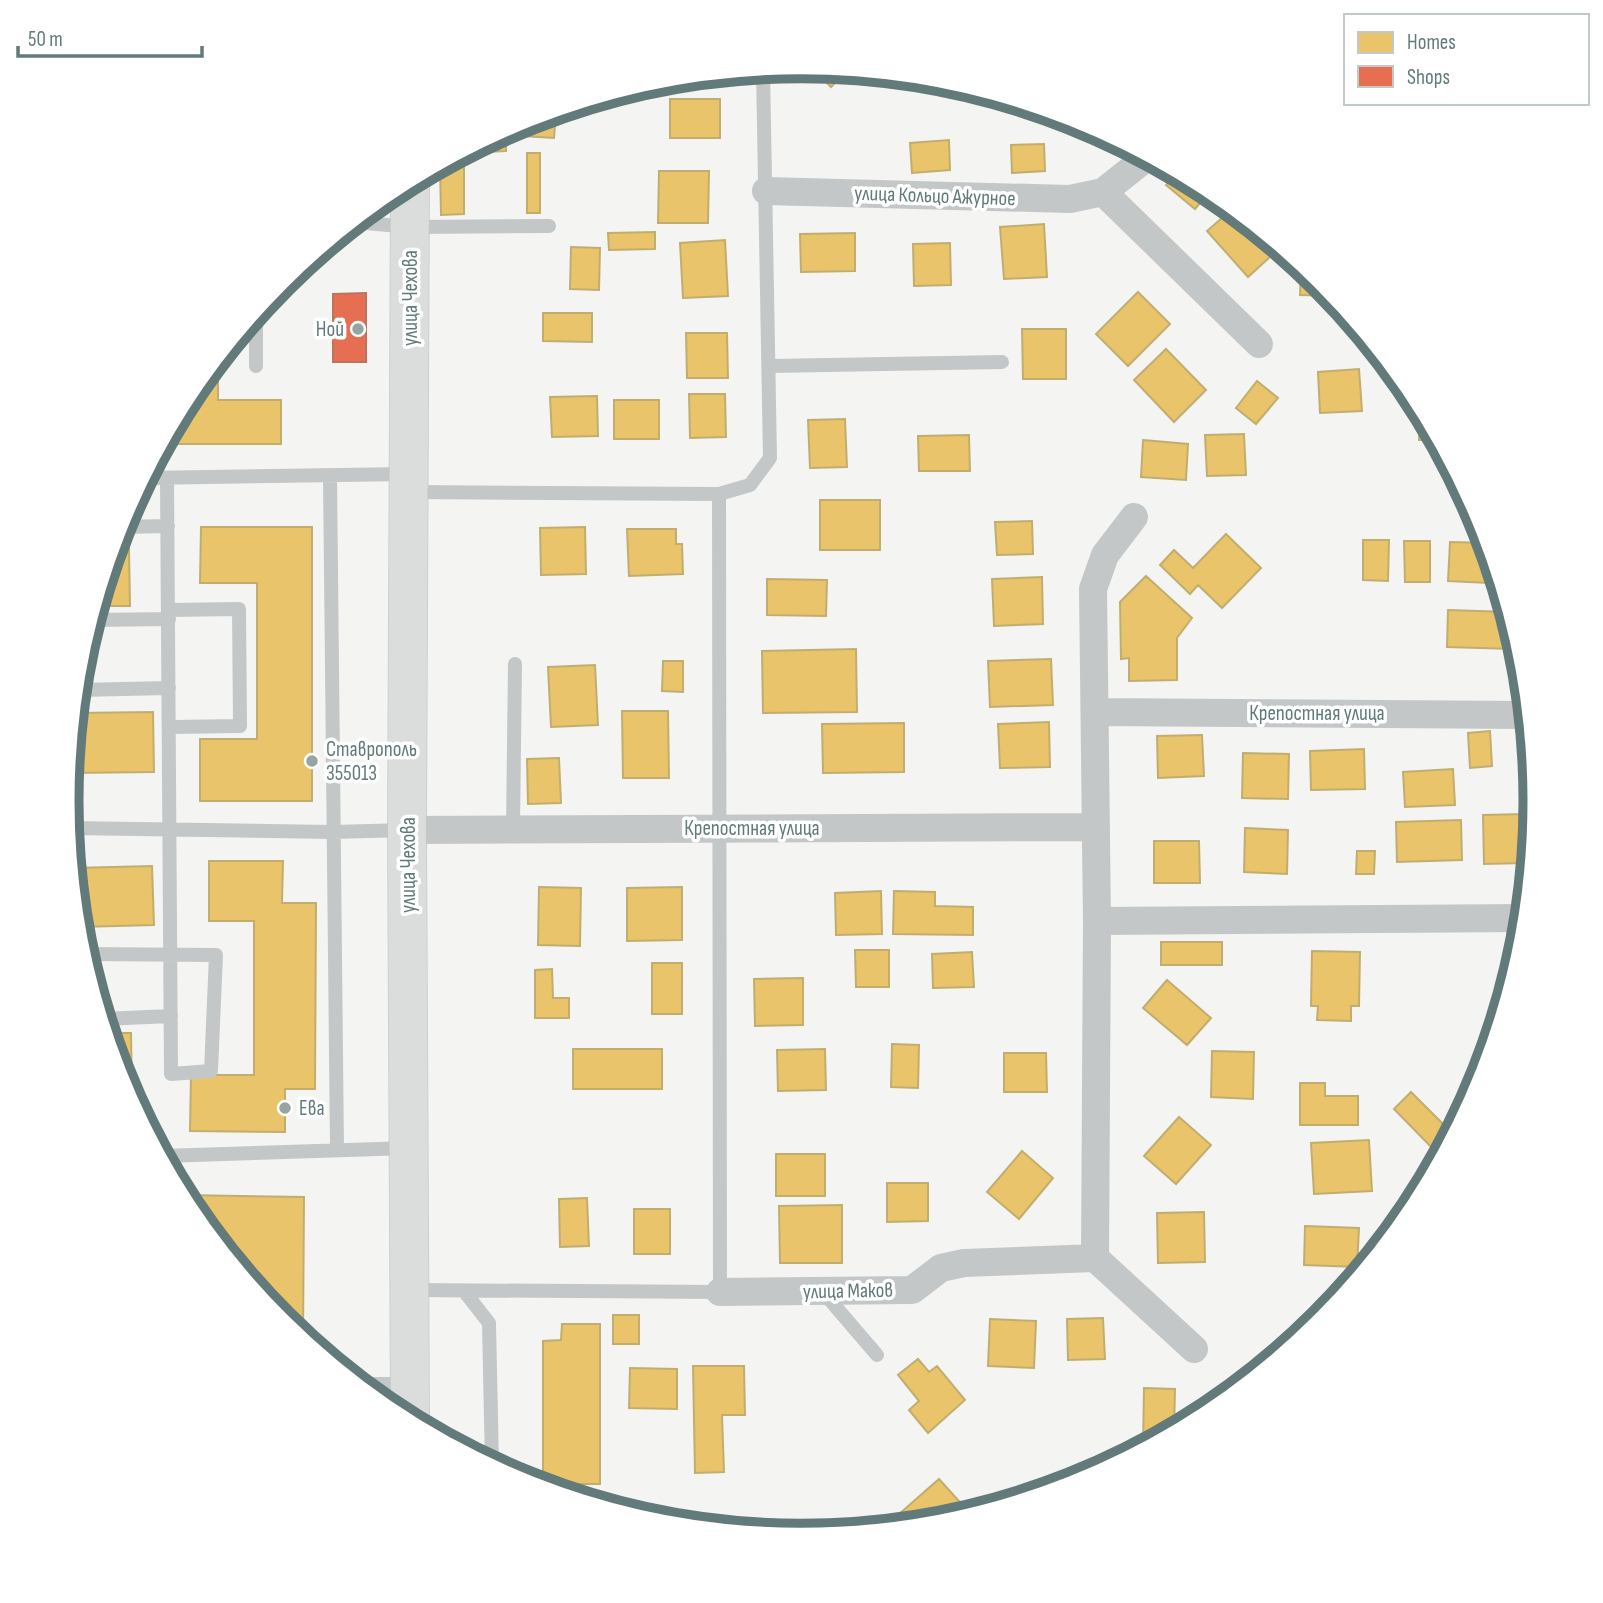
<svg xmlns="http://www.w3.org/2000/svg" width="1603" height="1603" font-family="'Sofia Sans Condensed',sans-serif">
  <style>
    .homes { fill: #e9c46a; stroke: #c1ae6f; stroke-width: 2 }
    .shops { fill: #e76f51; stroke: #bf725d; stroke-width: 2 }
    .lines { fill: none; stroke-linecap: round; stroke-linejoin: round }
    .secondary-casing { stroke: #ced0d0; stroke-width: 40 }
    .lane { stroke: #c4c7c7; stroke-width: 14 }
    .street { stroke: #c4c7c7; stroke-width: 28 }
    .secondary { stroke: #dbdddd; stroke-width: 38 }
    .poi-dot { fill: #96a5a4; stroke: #fff; stroke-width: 2.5 }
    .labels { text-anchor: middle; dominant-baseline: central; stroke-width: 7; stroke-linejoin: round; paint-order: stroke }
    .street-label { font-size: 21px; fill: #637a7a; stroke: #fff }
    .poi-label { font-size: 21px; fill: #637a7a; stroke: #fff; text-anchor: start }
    .rim { fill: none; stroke: #637a7a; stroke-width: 9 }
  </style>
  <rect width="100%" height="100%" fill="#f4f4f3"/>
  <!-- homes -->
  <path class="homes" d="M 812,68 L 847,71 L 831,87 Z
    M 670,99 L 720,99 L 720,138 L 670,138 Z
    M 556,112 L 554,138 L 523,136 L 523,121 Z
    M 506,130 L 506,151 L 485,152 L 485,141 Z
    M 949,140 L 950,170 L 912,173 L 910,143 Z
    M 1044,144 L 1045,171 L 1012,173 L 1011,145 Z
    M 464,153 L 464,214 L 441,215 L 440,165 Z
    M 527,153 L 540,153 L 540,213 L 527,213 Z
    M 659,171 L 709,171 L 708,223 L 658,223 Z
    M 1176,172 L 1210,191 L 1195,209 L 1166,185 Z
    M 1231,210 L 1271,256 L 1248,277 L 1207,231 Z
    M 1044,224 L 1047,277 L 1004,279 L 1000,227 Z
    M 655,232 L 655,249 L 609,250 L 608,233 Z
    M 855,233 L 855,271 L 801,272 L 800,234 Z
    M 725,240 L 728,296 L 683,298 L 680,243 Z
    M 950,243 L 951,285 L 914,286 L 913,244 Z
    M 571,247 L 600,248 L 599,290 L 570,289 Z
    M 1301,265 L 1322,282 L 1333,296 L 1300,295 Z
    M 1138,292 L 1170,324 L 1128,366 L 1096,334 Z
    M 543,313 L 592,313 L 592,342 L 543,341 Z
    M 1022,329 L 1066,329 L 1066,379 L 1023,379 Z
    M 686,333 L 727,333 L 728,378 L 687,378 Z
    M 1166,349 L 1206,390 L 1174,422 L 1134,380 Z
    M 218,359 L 218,400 L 281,400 L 281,444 L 163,444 L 191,393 Z
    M 1359,369 L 1362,411 L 1320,413 L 1318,372 Z
    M 1257,381 L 1278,398 L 1256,424 L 1236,408 Z
    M 689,394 L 725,394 L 726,437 L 690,438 Z
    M 597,396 L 598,436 L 552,437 L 550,397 Z
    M 614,400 L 659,400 L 659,439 L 614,439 Z
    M 1420,407 L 1438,440 L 1419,440 Z
    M 845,419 L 847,467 L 810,468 L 808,420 Z
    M 1244,434 L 1246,475 L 1207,476 L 1205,435 Z
    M 969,435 L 970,471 L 919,471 L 918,436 Z
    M 1143,440 L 1188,444 L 1186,480 L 1141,477 Z
    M 820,500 L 880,500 L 880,550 L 820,550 Z
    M 1032,521 L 1033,554 L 997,555 L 995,522 Z
    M 201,527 L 312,527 L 312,801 L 200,801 L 200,739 L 257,739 L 257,583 L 200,583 Z
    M 585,527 L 586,574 L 541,575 L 540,528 Z
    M 627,529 L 676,529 L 676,544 L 682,544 L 683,574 L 629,576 Z
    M 1226,534 L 1261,568 L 1222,608 L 1198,585 L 1190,594 L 1160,565 L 1174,550 L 1193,568 Z
    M 1363,540 L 1389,540 L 1388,581 L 1363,580 Z
    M 1404,541 L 1430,541 L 1430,582 L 1405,582 Z
    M 1450,542 L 1488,543 L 1490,553 L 1489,583 L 1448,581 Z
    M 114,548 L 129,548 L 130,606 L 96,606 Z
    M 1146,576 L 1192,618 L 1177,638 L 1177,680 L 1129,681 L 1129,658 L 1121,659 L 1120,602 Z
    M 1042,577 L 1043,624 L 994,626 L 992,579 Z
    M 767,579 L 827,580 L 826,616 L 767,615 Z
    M 1448,610 L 1508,612 L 1514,630 L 1513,649 L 1447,647 Z
    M 856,649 L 857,712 L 763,713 L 762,651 Z
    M 1051,659 L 1053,705 L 990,707 L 988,661 Z
    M 663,661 L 683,661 L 683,692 L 662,691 Z
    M 595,665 L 598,725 L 551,727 L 548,667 Z
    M 622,711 L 668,711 L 669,778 L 623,778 Z
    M 153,712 L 154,772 L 69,773 L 75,713 Z
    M 1049,722 L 1050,767 L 1000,768 L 998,724 Z
    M 904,723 L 904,772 L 823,773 L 822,724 Z
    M 1490,731 L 1492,766 L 1470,768 L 1468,733 Z
    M 1202,735 L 1204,776 L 1158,778 L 1157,736 Z
    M 1364,749 L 1365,789 L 1311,790 L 1310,751 Z
    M 1243,753 L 1289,754 L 1288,799 L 1242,798 Z
    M 559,758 L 561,803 L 528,804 L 527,759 Z
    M 1453,769 L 1455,805 L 1405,807 L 1403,772 Z
    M 1531,814 L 1530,863 L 1484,864 L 1483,815 Z
    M 1461,820 L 1462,860 L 1397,862 L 1396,822 Z
    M 1245,828 L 1288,830 L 1287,874 L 1244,872 Z
    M 1154,841 L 1199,841 L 1200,883 L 1154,883 Z
    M 1357,851 L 1375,851 L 1374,874 L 1356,874 Z
    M 209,861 L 283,861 L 282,903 L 316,903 L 315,1089 L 285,1089 L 285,1132 L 190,1131 L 191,1075 L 254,1075 L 254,921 L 209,921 Z
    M 152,866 L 154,925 L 79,927 L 73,868 Z
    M 539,887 L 581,888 L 580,946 L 538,945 Z
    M 682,887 L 682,940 L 627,941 L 627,888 Z
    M 881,891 L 882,934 L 836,935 L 835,893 Z
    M 894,891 L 935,892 L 935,906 L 973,907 L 973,935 L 893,934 Z
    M 1161,942 L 1222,942 L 1222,965 L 1161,965 Z
    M 855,950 L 889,950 L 889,987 L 856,987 Z
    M 1312,951 L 1360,952 L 1359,1006 L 1351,1006 L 1351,1021 L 1317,1020 L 1318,1006 L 1311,1006 Z
    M 972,952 L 974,987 L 933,988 L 932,954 Z
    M 652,963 L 682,963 L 682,1014 L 652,1014 Z
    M 1506,965 L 1516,965 L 1504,1004 Z
    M 552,969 L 553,998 L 569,998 L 569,1018 L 535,1018 L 535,970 Z
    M 803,978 L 803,1025 L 755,1026 L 754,979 Z
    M 1167,980 L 1211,1018 L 1187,1045 L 1143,1008 Z
    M 107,1033 L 131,1033 L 132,1091 L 127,1091 L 122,1082 Z
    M 1493,1040 L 1484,1072 L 1473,1061 Z
    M 892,1044 L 919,1045 L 918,1088 L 891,1087 Z
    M 573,1049 L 662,1049 L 662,1089 L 573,1089 Z
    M 825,1049 L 826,1090 L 778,1091 L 777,1050 Z
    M 1212,1051 L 1254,1052 L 1253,1099 L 1211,1097 Z
    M 1004,1053 L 1046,1053 L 1047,1092 L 1004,1092 Z
    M 1300,1083 L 1325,1083 L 1325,1096 L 1358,1096 L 1358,1125 L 1300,1125 Z
    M 1411,1092 L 1453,1134 L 1448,1143 L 1438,1154 L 1394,1109 Z
    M 1179,1117 L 1211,1145 L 1176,1184 L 1144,1156 Z
    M 1369,1140 L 1372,1191 L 1314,1194 L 1311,1143 Z
    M 1022,1151 L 1053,1178 L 1019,1219 L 987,1192 Z
    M 776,1154 L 825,1154 L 825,1196 L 776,1196 Z
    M 887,1183 L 928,1183 L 928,1221 L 887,1222 Z
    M 182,1195 L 304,1197 L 303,1339 L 281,1321 L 237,1267 L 237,1260 L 232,1260 L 190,1210 Z
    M 587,1198 L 589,1246 L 560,1247 L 559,1199 Z
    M 842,1205 L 842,1263 L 780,1263 L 779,1206 Z
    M 634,1209 L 670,1209 L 670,1254 L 634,1254 Z
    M 1204,1212 L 1205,1262 L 1158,1263 L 1157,1213 Z
    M 1305,1226 L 1359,1228 L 1357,1267 L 1304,1265 Z
    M 613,1315 L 639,1315 L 639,1344 L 613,1344 Z
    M 1103,1318 L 1105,1359 L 1068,1360 L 1067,1319 Z
    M 990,1319 L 1036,1321 L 1034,1368 L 988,1366 Z
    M 562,1324 L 600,1324 L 600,1484 L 543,1484 L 543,1341 L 561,1340 Z
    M 918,1359 L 929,1372 L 937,1366 L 965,1400 L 928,1433 L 909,1410 L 919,1401 L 898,1375 Z
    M 693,1366 L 744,1366 L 745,1415 L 722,1415 L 724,1472 L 695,1473 Z
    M 630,1368 L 677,1369 L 677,1409 L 629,1408 Z
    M 1144,1388 L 1175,1389 L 1174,1432 L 1146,1447 L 1143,1446 Z
    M 939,1479 L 967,1510 L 958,1519 L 944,1522 L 895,1527 L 890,1522 Z"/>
  <!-- shops -->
  <path class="shops" d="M 366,293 L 366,362 L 333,362 L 333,294 Z"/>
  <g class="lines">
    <!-- secondary casing -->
    <g class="secondary-casing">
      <path id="secondary" d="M 410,182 L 407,830 L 410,1422"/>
    </g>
    <!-- lane -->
    <path class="lane" d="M 354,222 L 410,227 L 549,226
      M 256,314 L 256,366
      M 770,366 L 1002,362
      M 330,475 L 337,1150
      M 145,478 L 406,474
      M 411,492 L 719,494 L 720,1292 L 412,1290
      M 719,494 L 750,485 L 770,458 L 763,70
      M 120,527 L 168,526
      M 168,610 L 239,609 L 240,726 L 171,727
      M 92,620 L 169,619
      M 78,690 L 169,688
      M 69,828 L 332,832 L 407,830
      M 513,829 L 515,664
      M 84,954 L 216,955 L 211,1071 L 171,1074 C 171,876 169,677 167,478
      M 103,1019 L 171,1016
      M 162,1156 L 409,1148
      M 464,1291 L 489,1323 L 492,1465
      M 823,1292 L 877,1355
      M 358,1384 L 409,1384"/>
    <!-- street -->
    <path class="street" d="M 766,191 L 1070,199 L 1103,192 L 1147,157
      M 1103,192 L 1259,344
      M 1134,517 L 1105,555 L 1093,589 L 1097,921 L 1525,918
      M 1095,712 L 1528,715
      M 407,830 L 1096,827
      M 1097,921 L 1095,1258 L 1194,1349
      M 720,1292 L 912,1290 L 941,1268 L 964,1263 L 1095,1258"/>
    <!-- secondary -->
    <use href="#secondary" class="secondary"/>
  </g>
  <!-- markers -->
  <g class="poi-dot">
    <circle cx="358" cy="329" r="7"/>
    <circle cx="312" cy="761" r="7"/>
    <circle cx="285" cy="1108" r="7"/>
  </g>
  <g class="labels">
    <!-- street labels -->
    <g class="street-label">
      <text transform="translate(935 196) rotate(2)">улица Кольцо Ажурное</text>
      <text transform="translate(410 298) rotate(-90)">улица Чехова</text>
      <text x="1317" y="713">Крепостная улица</text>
      <text x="752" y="828">Крепостная улица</text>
      <text transform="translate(408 865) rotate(-90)">улица Чехова</text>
      <text transform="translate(848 1291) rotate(-1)">улица Маков</text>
    </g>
    <!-- poi labels -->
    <g class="poi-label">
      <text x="344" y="329" text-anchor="end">Ной</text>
      <text x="326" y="749">Ставрополь<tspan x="326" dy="24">355013</tspan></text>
      <text x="299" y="1108">Ева</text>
    </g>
  </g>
  <!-- crop -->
  <path d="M0 0H1603V1603H0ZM79 801a722 722 0 1 1 1444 0a722 722 0 1 1-1444 0Z" fill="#fff" fill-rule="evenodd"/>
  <path class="rim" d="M79 801a722 722 0 1 1 1444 0a722 722 0 1 1-1444 0Z"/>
  <!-- legend -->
  <rect x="1344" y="14" width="245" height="91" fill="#ffffff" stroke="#c1caca" stroke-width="2"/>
  <rect x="1358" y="32" width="35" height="21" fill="#e9c46a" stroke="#c1caca" stroke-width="2"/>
  <text x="1407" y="49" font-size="21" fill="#637a7a">Homes</text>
  <rect x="1358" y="66" width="35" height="21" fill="#e76f51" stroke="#c1caca" stroke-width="2"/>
  <text x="1407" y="84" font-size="21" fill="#637a7a">Shops</text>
  <!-- scale -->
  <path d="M18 46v10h184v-10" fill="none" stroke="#637a7a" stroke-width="3.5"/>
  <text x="28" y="46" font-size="21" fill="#637a7a" stroke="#ffffff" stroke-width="5" paint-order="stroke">50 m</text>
</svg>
